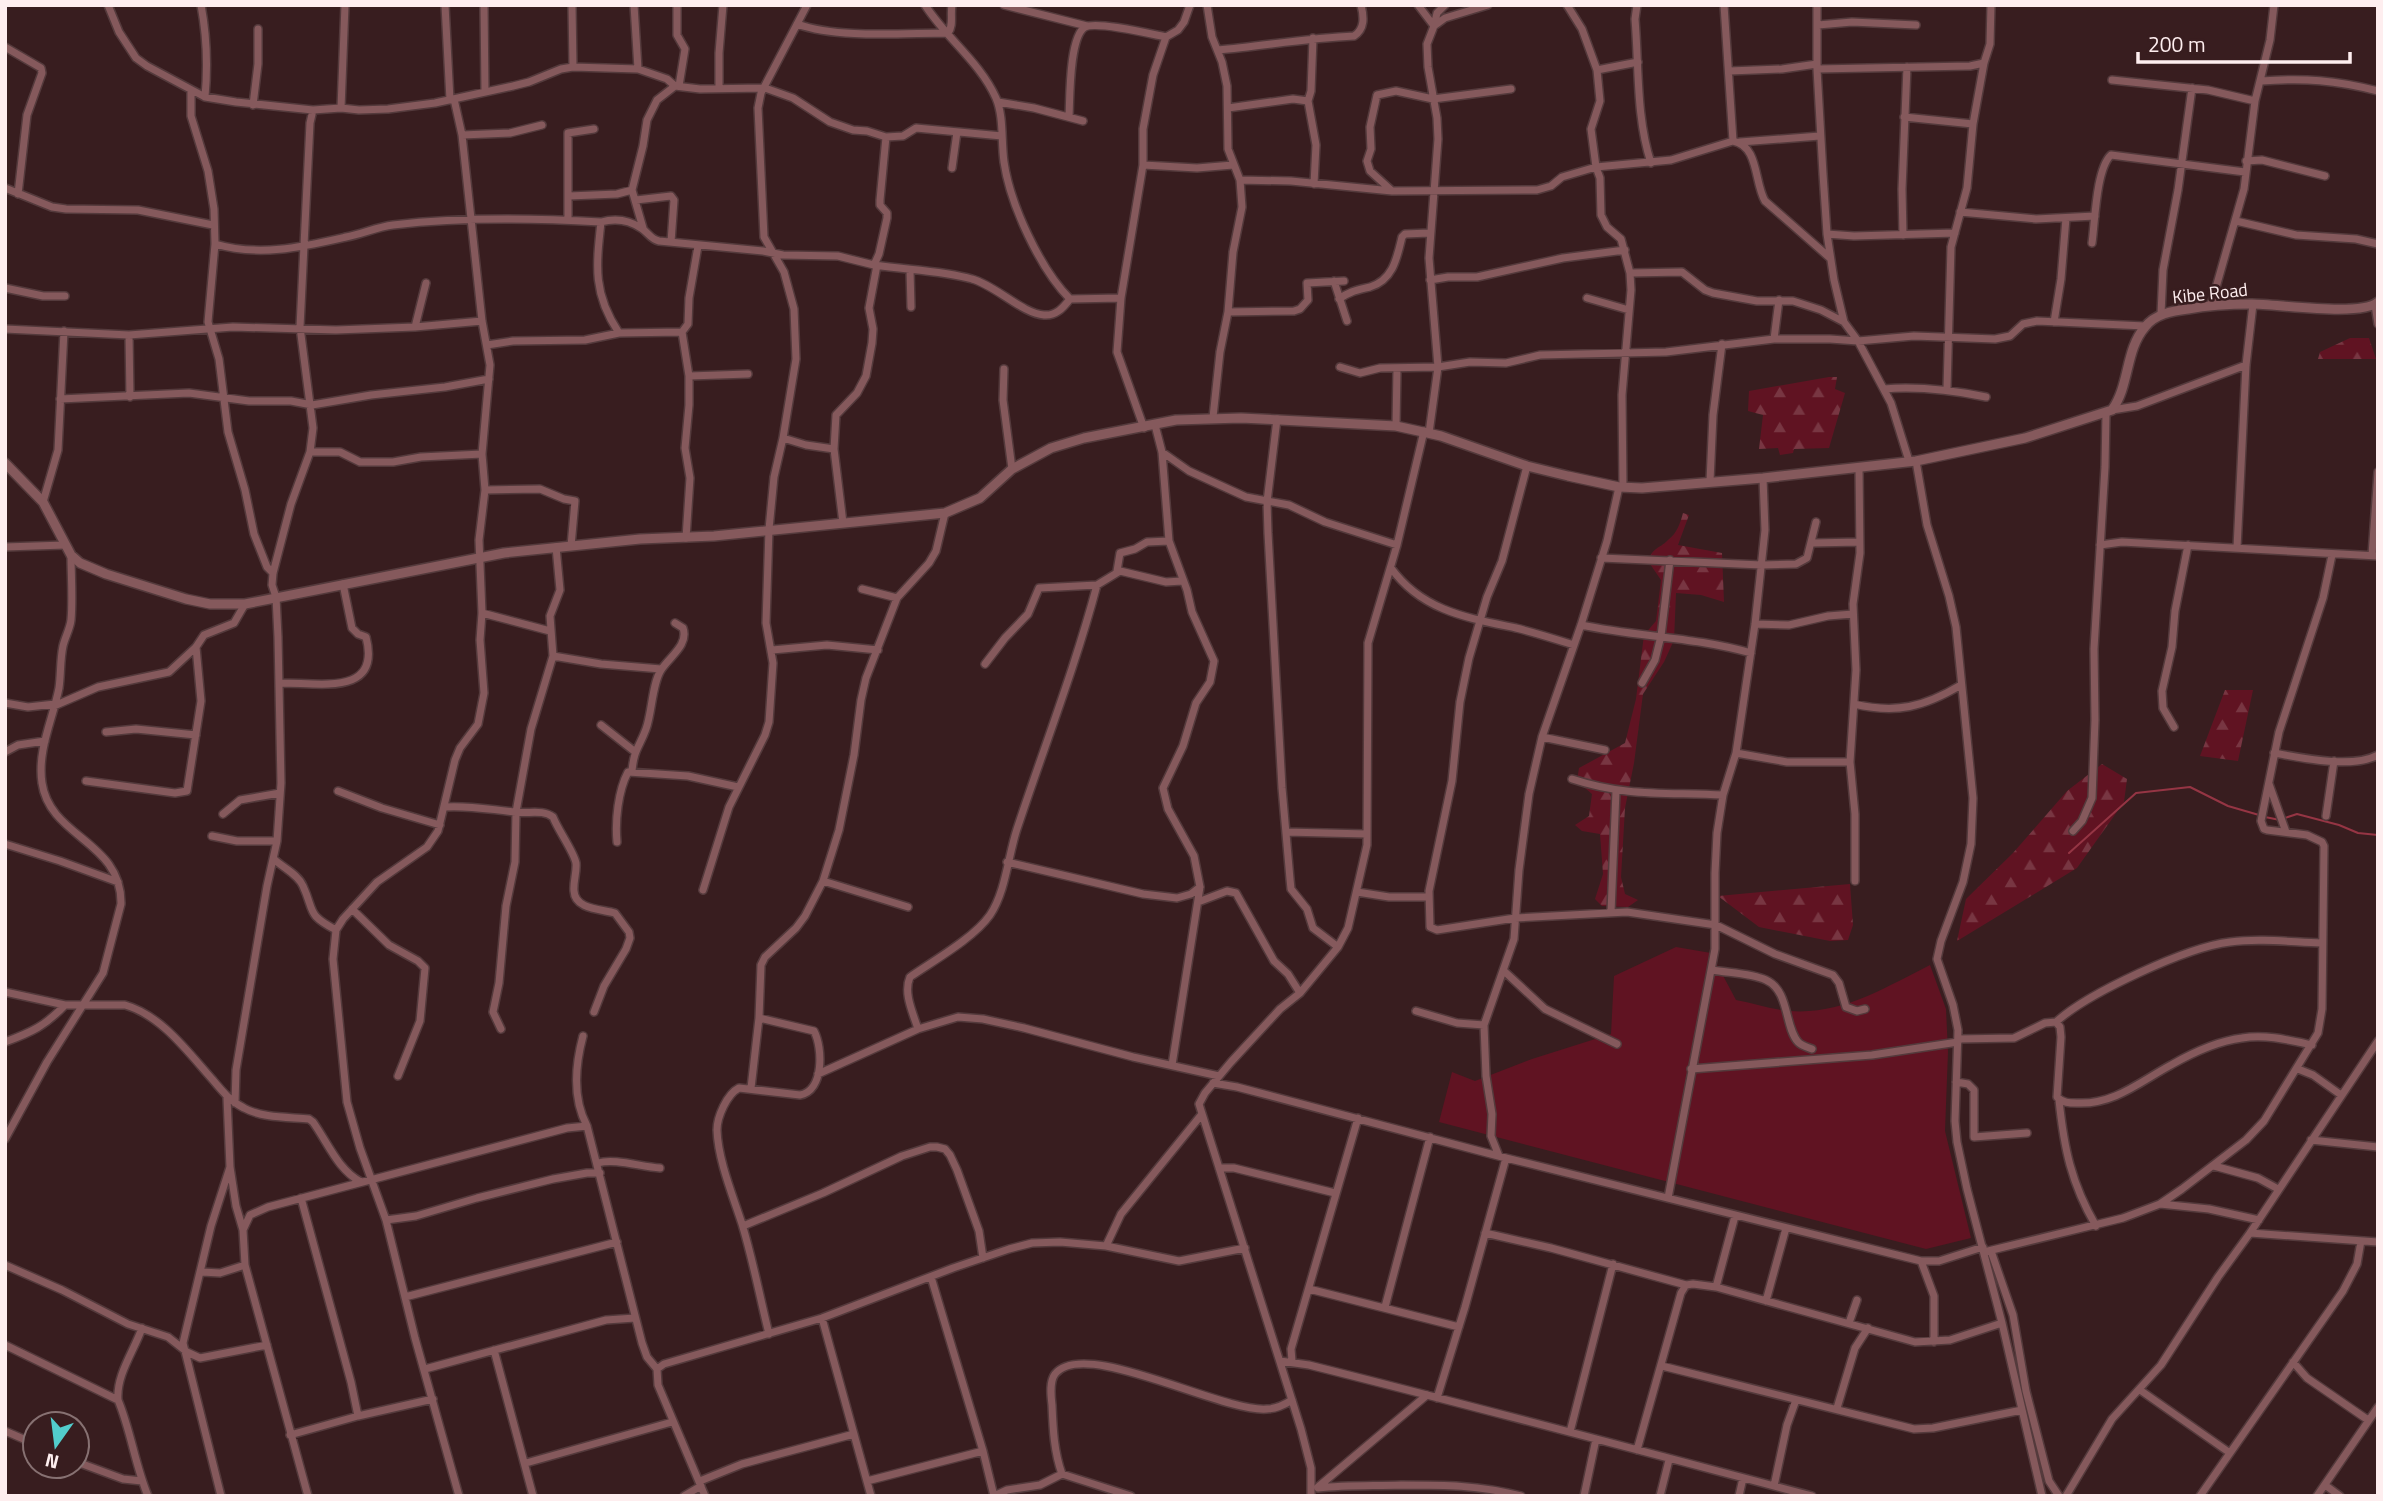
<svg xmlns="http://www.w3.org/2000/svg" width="2383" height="1501" font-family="'Titillium Web',sans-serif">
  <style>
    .green { fill: #601322 }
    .forest { fill: url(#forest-firs) }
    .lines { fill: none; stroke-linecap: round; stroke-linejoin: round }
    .stream { stroke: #953544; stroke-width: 2 }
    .minor-casing { stroke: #543a3c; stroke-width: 10 }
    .tertiary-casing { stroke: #543a3c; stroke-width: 12 }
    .minor { stroke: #85595c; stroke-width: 7 }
    .tertiary { stroke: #85595c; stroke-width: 9 }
    .labels { text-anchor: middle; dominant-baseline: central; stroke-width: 5; stroke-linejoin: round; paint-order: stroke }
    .street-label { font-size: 18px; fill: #feeeef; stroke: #381d1f }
  </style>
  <defs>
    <pattern id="forest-firs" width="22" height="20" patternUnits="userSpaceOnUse" patternTransform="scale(1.75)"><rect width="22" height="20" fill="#601322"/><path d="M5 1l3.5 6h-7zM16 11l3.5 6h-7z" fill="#783642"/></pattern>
  </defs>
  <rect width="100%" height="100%" fill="#381d1f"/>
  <!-- green -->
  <path class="green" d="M 1676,947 L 1711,953 L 1736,1000 C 1754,1003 1773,1010 1790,1011 C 1842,1015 1886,987 1930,965 L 1946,1009 L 1948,1052 L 1945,1131 L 1971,1238 L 1926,1249 L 1439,1122 L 1452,1072 L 1475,1081 L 1532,1059 L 1611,1034 L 1614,976 Z"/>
  <!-- forest -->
  <path class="forest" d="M 2350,338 L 2369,338 L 2376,359 L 2318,359 L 2320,352 Z
    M 1829,377 L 1837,377 L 1835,389 L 1845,393 L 1829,448 L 1794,449 L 1793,453 L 1780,455 L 1778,448 L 1759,449 L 1763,415 L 1748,411 L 1749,391 Z
    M 1683,513 L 1689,515 L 1678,545 L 1722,553 L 1724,602 L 1701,595 L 1676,593 L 1674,640 L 1664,662 L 1643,694 L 1634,763 L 1625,808 L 1621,877 L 1625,894 L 1638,900 L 1628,907 L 1602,906 L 1595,899 L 1603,874 L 1600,834 L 1582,831 L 1575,825 L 1589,816 L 1592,794 L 1577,781 L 1579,768 L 1625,743 L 1636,699 L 1644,635 L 1656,621 L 1661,580 L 1648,561 C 1654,546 1658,550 1668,540 C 1677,533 1680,524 1683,513 Z
    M 2225,690 L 2253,690 L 2238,761 L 2200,756 Z
    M 2102,764 L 2127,779 L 2124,802 L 2077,868 L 1957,941 L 1966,899 L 2013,853 L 2067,791 Z
    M 1850,884 L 1853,925 L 1848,940 L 1830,941 L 1759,927 L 1718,896 Z"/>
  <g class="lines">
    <!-- stream -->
    <path class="stream" d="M 2265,817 L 2280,820
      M 2285,818 L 2297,814 L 2339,825 L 2358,833 L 2378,835
      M 2069,853 L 2136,793 L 2190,787 L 2228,806 L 2259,815"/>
    <!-- minor casing -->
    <g class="minor-casing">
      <path id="minor" d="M 108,5 L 119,32 L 136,58 L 147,66 L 205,97 L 236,102 L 313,110 L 341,108 L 359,110 L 388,109 L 435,103 L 513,86 L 529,82 L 561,69 L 573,67 L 638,69 L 667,79 L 675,86 L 700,89 L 765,88 L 793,98 L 830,122 L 853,130 L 867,131 L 886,137 L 903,136 L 916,128 L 1002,136
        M 201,5 C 207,37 208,65 205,97
        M 445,5 L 450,100
        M 484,5 L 485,92
        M 572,5 L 573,67
        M 634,5 L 638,69
        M 677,5 L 677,35 L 685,49 L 679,86
        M 925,5 C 946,38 980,62 996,98 C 1004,117 1001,141 1004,162 C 1010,204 1040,269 1070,299 L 1121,298
        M 1004,5 L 1087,26
        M 1207,5 L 1212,37 L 1222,62 L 1227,86 L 1228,149 L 1240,180 L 1242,207 L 1233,252 L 1228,312 L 1220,352 L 1213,417
        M 1418,5 L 1434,26
        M 1567,5 L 1582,29 L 1597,70 L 1600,101 L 1591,129 L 1596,167 L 1600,178 L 1601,215 L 1607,227 L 1621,239 L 1630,273 L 1631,290 L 1622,395 L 1623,487
        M 1637,5 L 1635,19 C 1639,67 1636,117 1651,163
        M 1724,5 L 1733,141
        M 1817,5 L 1817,69 L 1823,174 L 1827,234 L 1834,280 L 1844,322 L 1858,341 L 1891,403 L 1909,461
        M 797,24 C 839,39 903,33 948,33 C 954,25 950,15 952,5
        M 1818,25 L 1852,22 L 1916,25
        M 1434,26 L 1437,13 L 1445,5
        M 5,47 L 41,68 L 42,73 L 27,115 L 18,194
        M 1218,50 C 1263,46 1308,38 1354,36 C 1365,29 1364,17 1361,5
        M 1817,69 L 1970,66 L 1984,63
        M 1597,70 L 1638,62
        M 1729,71 L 1782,69 L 1817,64
        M 2112,80 L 2208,90 L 2255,101
        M 2261,81 C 2305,78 2335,80 2378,91
        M 719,87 L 719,53 L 723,5
        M 191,91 L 191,116 L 208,171 L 214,209 L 215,244 L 208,322 L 219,359 L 228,432 L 245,490 L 254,534 L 267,567 L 273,573
        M 454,99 L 462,135 L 482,321 L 490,365 L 482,454 L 485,490 L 479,540 L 482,613 L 480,640 L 484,693 L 478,724 L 460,748 L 455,760 L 438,831 L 427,847 L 377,882 L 343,919 L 336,930 L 333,959 L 347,1102 L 360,1148 L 386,1220 L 415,1338 L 459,1496
        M 1308,101 L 1311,91 L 1313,38
        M 998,102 L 1034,108 L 1083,121
        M 253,105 L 258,64 L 258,29
        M 341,108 L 345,5
        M 1228,108 L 1293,99 L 1308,101 L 1316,145 L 1314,184
        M 1069,117 C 1070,99 1069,37 1085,27 C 1097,21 1151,34 1166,37
        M 1904,117 L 1973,124
        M 462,135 L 510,133 L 542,125
        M 1740,142 L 1820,136
        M 2246,161 L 2262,160 L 2325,176
        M 1143,165 L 1197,168 L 1233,165
        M 952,168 L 957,132
        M 1240,180 L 1291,181 L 1392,191 L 1537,190 L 1551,186 L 1562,177 L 1596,167 L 1671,160 L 1733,141 C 1759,146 1754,182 1765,201 L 1830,258
        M 5,188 L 52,207 L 66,209 L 138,210 L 213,225
        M 1391,190 L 1370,171 L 1367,161 L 1371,149 L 1370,127 L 1377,95 L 1396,91 L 1433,99 L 1511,89
        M 569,196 L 617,194 L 632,190
        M 636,200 L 671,196 L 674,200 L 671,242
        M 1960,212 L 2036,219 L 2095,216
        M 568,220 L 568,133 L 594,129
        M 2236,221 L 2296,235 L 2356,239 L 2378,244
        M 601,222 C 596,267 593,294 619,333 L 682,332 L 688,324 L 689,298 L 698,246
        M 643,228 L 632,190 L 643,146 L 647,120 L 657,100 L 675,86
        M 1827,234 L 1854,236 L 1955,233
        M 1903,235 L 1902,189 L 1907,67
        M 2092,243 C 2095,222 2096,169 2111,155 L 2245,172
        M 215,244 C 260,257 302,247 346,237 C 362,234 377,227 393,225 C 462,217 532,218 601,222 C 615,218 629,220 641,228 C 649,233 650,239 659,241 L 763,251 L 783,255 L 838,256 L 874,265 L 879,254 L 887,218 L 887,213 L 880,205 L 880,200 L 886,137
        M 875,265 C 906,270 941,270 972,279 C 995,285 1023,314 1044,315 C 1056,316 1063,308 1070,299
        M 910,270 L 911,307
        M 1630,273 L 1682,272 L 1705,290 L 1713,293 L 1757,301 L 1793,301 L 1821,310 L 1844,322
        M 1430,280 L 1448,277 L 1477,277 L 1563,258 L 1625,250
        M 1334,281 L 1347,321
        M 5,288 L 43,296 L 65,296
        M 1587,298 L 1629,310
        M 1339,299 C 1350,291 1358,290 1370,287 C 1393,280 1397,258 1402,237 L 1405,234 L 1429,233
        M 2211,305 L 2244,189 L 2255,101 L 2270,40 L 2274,5
        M 2375,305 L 2378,324
        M 1228,312 L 1294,311 L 1300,309 L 1308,300 L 1307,283 L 1344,281
        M 2161,314 L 2163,270 L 2178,190 L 2192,88
        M 2054,322 L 2061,279 L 2066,218
        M 415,327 L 426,283
        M 5,329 L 129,335 L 233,327 L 336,330 L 415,327 L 482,321
        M 682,332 L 689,376
        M 129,335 L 130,397
        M 1774,339 L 1779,300
        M 487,345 L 513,341 L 585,340 L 619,333
        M 1340,367 L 1360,373 L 1380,368 L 1438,367 L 1470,362 L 1506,363 L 1540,355 L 1666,352 L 1774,339 L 1830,339 L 1858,341 L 1914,336 L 1995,339 L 2010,336 L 2023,324 L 2037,321 L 2145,326
        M 1004,369 L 1003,400 L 1012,469
        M 1884,389 C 1919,386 1951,390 1986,397
        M 1947,389 L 1951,247 L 1967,188 L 1973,124 L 1984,63 L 1990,44 L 1991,5
        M 60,399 L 189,393 L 249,401 L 291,401 L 312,405 L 371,395 L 445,387 L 489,379
        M 2112,410 L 2137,406 L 2246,365
        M 1277,419 L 1267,502 L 1268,533 L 1282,788 L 1290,879 L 1291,889 L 1307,909 L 1313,928 L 1338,947
        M 1155,425 L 1162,452 L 1169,541 L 1187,590 L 1192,612 L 1214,661 L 1210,682 L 1196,703 L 1183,746 L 1163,788 L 1168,809 L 1194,856 L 1200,887 L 1172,1065
        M 1396,426 L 1397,369
        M 1144,428 L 1117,352 L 1121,298 L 1143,165 L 1143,129 L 1153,75 L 1166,37 L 1178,30 L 1184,22 L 1190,5
        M 1429,433 L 1438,367 L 1429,258 L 1438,139 L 1437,118 L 1428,67 L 1427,44 L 1434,26 L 1445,18 L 1488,5
        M 783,438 L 806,445 L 834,449
        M 310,452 L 340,452 L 360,462 L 393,462 L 421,457 L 482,454
        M 1162,452 L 1189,471 L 1246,497 L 1289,505 L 1325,522 L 1397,545
        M 1916,461 L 1927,525 L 1949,596 L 1956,627 L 1973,798 L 1971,844 L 1963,882 L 1941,941 L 1937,959 L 1953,1005 L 1958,1030 L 1955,1121 L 1957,1142 L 1967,1189 L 2002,1323 L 2042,1496
        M 1527,466 L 1502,561 L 1487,597 L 1469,658 L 1460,702 L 1452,781 L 1429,891 L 1430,927 L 1437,930 L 1515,918 L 1627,912 L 1716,925 L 1775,954 L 1833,975 L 1839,983 L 1846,1007 L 1857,1011 L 1865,1009
        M 1710,481 L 1713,415 L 1722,344
        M 485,490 L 540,489 L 564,499 L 575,501 L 571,546
        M 43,502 L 58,450 L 64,331
        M 843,523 L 834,449 L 836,415 L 857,393 L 866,376 L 872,343 L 873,329 L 869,308 L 877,265
        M 686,538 L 690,478 L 685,448 L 689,405 L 689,376 L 748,374
        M 1812,543 L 1859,542
        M 2100,545 L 2122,542 L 2378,556
        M 5,547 L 65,545
        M 2237,548 L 2246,365 L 2253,304
        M 2372,555 L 2378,472
        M 1601,558 L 1762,565 L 1796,564 L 1807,558 L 1816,522
        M 1391,568 C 1422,611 1468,618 1516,628 C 1536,633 1555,639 1574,645
        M 1117,571 L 1120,553 L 1135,549 L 1147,542 L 1169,541
        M 862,589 L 897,598
        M 482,613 L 550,631
        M 1755,624 L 1789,625 L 1828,616 L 1853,614
        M 1581,625 C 1638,637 1695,637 1751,653
        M 772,650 L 827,645 L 878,650
        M 553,656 L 601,664 L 661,669
        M 985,664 L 1005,638 L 1028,614 L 1039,588 L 1097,585 L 1120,571 L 1166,582 L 1182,581
        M 279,683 C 316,682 382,698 366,637 L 358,634 L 352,628 L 343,584
        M 1642,683 L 1655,660 L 1661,636 L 1670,560
        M 5,703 L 28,707 L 55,704
        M 1854,704 C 1896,714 1924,707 1961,685
        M 54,706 L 98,687 L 169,672 L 196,647 L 204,635 L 234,623 L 245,604
        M 601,725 L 634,751
        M 2174,727 L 2163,708 L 2162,691 L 2172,647 L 2175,611 L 2188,545
        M 106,732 L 136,729 L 196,735
        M 1542,737 L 1605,750
        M 5,752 L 18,745 L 45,741
        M 1736,753 L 1787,762 L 1850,762
        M 2274,753 C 2302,758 2352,769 2378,755
        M 632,771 C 634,749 639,748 646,729 C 652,713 652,684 661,670 C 669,657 689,645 683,628 L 675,623
        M 1572,779 C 1626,797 1667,792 1723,795
        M 86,781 L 175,793 L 187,791 L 201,701 L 196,647
        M 2269,784 L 2286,832
        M 338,791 L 382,808 L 440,825
        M 444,807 C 469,805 492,810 516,812 C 528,814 543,809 553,817 C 558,830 574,852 576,863 C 577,872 573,882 574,891 C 575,910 602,909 615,913 L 629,932 L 630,938 L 626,949 L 604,986 L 594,1012
        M 223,814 L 240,800 L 280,793
        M 2326,816 L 2334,761
        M 2073,831 L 2082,821 L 2092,798 L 2095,720 L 2094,649 L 2105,467 L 2106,413
        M 1286,832 L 1367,834
        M 212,836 L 237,841 L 277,841
        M 617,842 C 615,821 618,791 628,772 L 688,776 L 738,787
        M 5,844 L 60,861 L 118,882
        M 274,859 C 283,868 298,874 303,886 C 315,912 306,914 336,930
        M 1007,862 L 1143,894 L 1177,898 L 1191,894 L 1200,887
        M 823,881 L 908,907
        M 1855,881 L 1855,814 L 1850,762 L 1856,670 L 1853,604 L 1860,553 L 1859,468
        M 703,890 L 729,807 L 765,735 L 769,722 L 773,663 L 766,623 L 769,529 L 774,477 L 783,438 L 796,359 L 794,309 L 784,272 L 764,237 L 758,108 L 761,93 L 807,5
        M 1357,892 L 1389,897 L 1429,897
        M 1198,902 L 1227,891 L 1236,893 L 1274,961 L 1288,974 L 1300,993
        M 352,909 L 389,945 L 418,961 L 425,968 L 420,1021 L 398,1076
        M 1611,912 L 1616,791
        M 1712,970 C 1729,973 1751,973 1766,980 C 1790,991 1784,1026 1798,1042 C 1802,1046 1807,1047 1812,1049
        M 1504,971 L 1545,1009 L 1617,1044
        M 5,992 L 65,1005
        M 1416,1011 L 1457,1023 L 1484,1025
        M 759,1018 L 814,1031 C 823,1048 824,1091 800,1095 L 739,1088 C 727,1094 717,1117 717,1130 C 718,1160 733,1196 742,1224 C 753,1260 760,1298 769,1334
        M 2056,1022 C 2088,993 2187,947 2230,942 C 2260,938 2291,942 2321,943
        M 501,1029 L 493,1012 L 499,983 L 506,906 L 515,862 L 516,812 L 531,729 L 553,656 L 550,616 L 560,590 L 556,547
        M 918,1029 C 913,1013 903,993 910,977 C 933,961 974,938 990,915 C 1006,891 1008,856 1017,829 C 1044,747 1075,668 1097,585
        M 583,1036 C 575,1066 572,1098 587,1126
        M 1958,1039 L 2014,1038 L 2045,1023 L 2056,1022 L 2060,1027 L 2061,1037 L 2057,1097 C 2063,1103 2069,1103 2077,1103 C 2114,1105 2141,1081 2171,1065 C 2192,1053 2218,1041 2242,1038 C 2265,1034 2289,1040 2312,1045
        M 5,1042 C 32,1032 45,1026 65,1005 L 125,1005 C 161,1015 188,1052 212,1079 C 222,1091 230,1101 244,1108 C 262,1118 288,1117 309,1119 L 313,1122 C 328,1143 338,1170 361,1182
        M 1691,1069 L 1872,1055 L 1958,1042
        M 2298,1069 L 2313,1075 L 2341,1095
        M 818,1074 L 918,1029 L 958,1017 L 983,1019 L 1024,1028 L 1133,1057 L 1219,1076
        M 1956,1082 L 1968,1084 L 1974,1090 L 1974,1137 L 2027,1133
        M 1213,1083 L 1237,1087 L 1506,1158 L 1921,1261 L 1939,1261 L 1983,1247
        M 751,1088 L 759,1018 L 761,965 L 765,957 L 796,928 L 805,916 L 823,881 L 839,830 L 854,755 L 861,700 L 866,678 L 897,598 L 929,563 L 936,551 L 945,513
        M 2059,1100 C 2064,1148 2071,1183 2096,1226
        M 235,1103 L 236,1070 L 267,886 L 277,841 L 281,783 L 278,637 L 276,597 L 272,585 L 273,573 L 291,504 L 310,452 L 313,428 L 300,327 L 310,123 L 313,110
        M 5,1139 L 47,1062 L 103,973 L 121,904 C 122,841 50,838 42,783 C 37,750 53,719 59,688 C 61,674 60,660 63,646 C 65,637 70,629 71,620 C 73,599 71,576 71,555
        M 2311,1140 L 2378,1147
        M 1499,1156 L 1491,1136 L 1492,1114 L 1486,1076 L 1484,1025 L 1514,939 L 1519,870 L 1529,794 L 1542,737 L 1581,625 L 1607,541 L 1619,487
        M 598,1163 C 615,1158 641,1167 660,1168
        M 2214,1166 L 2258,1178 L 2278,1189
        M 230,1167 L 236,1206 L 243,1230 L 245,1265 L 308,1496
        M 1219,1168 L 1234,1168 L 1335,1193
        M 301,1198 L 351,1382 L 358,1416
        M 1668,1198 L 1715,949 L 1715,873 L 1717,833 L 1723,795 L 1736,753 L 1755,624 L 1765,530 L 1763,478
        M 2160,1204 L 2209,1209 L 2259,1220
        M 386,1220 L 416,1216 L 477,1198 L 553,1179 L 587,1173 L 600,1173
        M 743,1226 L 823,1193 L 902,1156 L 930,1147 L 937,1147 L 945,1149 L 950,1155 L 957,1170 L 979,1231 L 983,1258
        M 243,1230 L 250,1215 L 268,1207 L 567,1128 L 587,1126 L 642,1343 L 647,1357 L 657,1369
        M 1485,1233 L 1551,1248 L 1686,1285
        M 2250,1233 L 2378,1041
        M 1106,1246 L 1121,1214 L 1202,1114
        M 1991,1251 L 2013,1315 L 2026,1391 L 2049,1481 L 2059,1496
        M 1984,1252 L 2123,1218 L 2160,1204 L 2182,1189 L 2246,1140 L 2264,1121 L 2318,1033 L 2322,1009 L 2324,846 L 2322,842 L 2307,835 L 2267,830 L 2264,829 L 2261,821 L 2279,732 L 2323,598 L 2332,555
        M 1921,1261 L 1934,1296 L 1934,1342
        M 5,1265 L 62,1290 L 128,1324 L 168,1337 L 187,1352 L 200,1358 L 267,1345
        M 202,1272 L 220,1273 L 245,1265
        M 931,1277 L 983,1451 L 994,1496
        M 1716,1287 L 1735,1216
        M 1309,1289 L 1459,1327
        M 405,1297 L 617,1242
        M 1766,1301 L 1786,1228
        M 1385,1307 L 1430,1137
        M 822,1318 L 871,1496
        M 1849,1323 L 1857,1300
        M 142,1328 C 134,1351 116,1375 118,1400 C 131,1431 135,1465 148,1496
        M 5,1345 L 118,1400
        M 494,1350 L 533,1496
        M 1280,1361 L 1309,1365 C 1477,1407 1645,1452 1812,1496
        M 1292,1361 L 1291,1349 L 1358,1118
        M 2293,1362 L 2307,1378 L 2368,1420
        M 1662,1366 L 1914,1429 L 1933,1428 L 2022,1410
        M 425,1369 L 606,1320 L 635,1318
        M 2140,1390 L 2230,1453
        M 1437,1398 L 1465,1307 L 1506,1158
        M 1837,1408 L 1855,1348 L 1868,1328
        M 5,1431 L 35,1444
        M 1570,1432 L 1613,1264
        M 290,1435 L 358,1416 L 433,1399
        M 1637,1450 L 1681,1293 L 1686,1285 L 1693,1284 L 1716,1287 L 1915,1342 L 1950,1340 L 2002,1323
        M 77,1462 L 123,1479 L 142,1481
        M 526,1463 L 672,1422
        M 1062,1474 C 1054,1452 1053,1429 1052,1405 C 1051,1396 1049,1382 1055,1374 C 1084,1337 1222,1413 1267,1409 C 1276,1409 1284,1405 1292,1400
        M 700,1481 L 742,1464 L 854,1434
        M 867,1481 L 983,1451
        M 2325,1485 L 2340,1496
        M 1774,1486 L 1787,1425 L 1796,1400
        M 1318,1487 L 1427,1395
        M 1318,1488 C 1346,1485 1373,1486 1401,1485 C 1444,1485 1479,1485 1521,1496
        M 221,1496 L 183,1343 L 211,1226 L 230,1167 L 227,1098
        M 684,1496 L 701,1486
        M 705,1496 L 658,1385 L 657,1369 L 664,1364 L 822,1318 L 953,1268 L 1009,1249 L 1032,1243 L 1060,1242 L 1106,1246 L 1179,1261 L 1245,1248
        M 994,1496 L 1007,1490 L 1040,1485 L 1062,1474 L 1131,1496
        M 1311,1496 L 1311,1468 L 1301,1429 L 1199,1104 L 1205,1093 L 1231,1062 L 1280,1009 L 1300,993 L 1338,947 L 1348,928 L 1367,845 L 1368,643 L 1397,545 L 1424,431
        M 1584,1496 L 1596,1439
        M 1660,1496 L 1669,1460
        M 1739,1496 L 1743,1478
        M 2066,1496 L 2112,1419 L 2161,1365 L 2218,1277 L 2250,1233 L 2378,1242
        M 2200,1496 L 2343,1291 L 2357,1264 L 2361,1241
        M 2317,1496 L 2378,1407"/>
    </g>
    <!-- tertiary casing -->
    <g class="tertiary-casing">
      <path id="tertiary" d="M 5,463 L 43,502 L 71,555 L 80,563 L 106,574 L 186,599 L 210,604 L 245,604 L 504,553 L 640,539 L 714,536 L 945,513 L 980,498 L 1012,469 L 1051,448 L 1084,438 L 1176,420 L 1241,418 L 1396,426 L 1441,436 L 1527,466 L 1568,476 L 1619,487 L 1642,488 L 1763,478 L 1916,461 L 2025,438 L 2112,410 C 2130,385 2125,350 2145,327 C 2155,314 2172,311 2188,309 C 2209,305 2230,304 2252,304 C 2278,304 2361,317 2378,302"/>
    </g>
    <!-- minor -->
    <use href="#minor" class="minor"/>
    <!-- tertiary -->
    <use href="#tertiary" class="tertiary"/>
  </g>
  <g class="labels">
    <!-- street labels -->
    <g class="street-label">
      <text transform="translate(2210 293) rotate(-6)">Kibe Road</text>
    </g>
  </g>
  <!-- border -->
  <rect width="2383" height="1501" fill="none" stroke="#feeeef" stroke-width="14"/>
  <!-- north arrow -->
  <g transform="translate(56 1445) rotate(194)"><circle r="33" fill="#381d1f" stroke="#877172" stroke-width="2"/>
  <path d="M0-5L12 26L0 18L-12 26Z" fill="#52cdcc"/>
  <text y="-10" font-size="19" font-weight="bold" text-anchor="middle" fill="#feeeef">N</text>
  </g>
  <!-- scale -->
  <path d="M2138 52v10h212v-10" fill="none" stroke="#feeeef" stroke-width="3.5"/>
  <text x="2148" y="52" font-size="21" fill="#feeeef" stroke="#381d1f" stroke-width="5" paint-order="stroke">200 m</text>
</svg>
